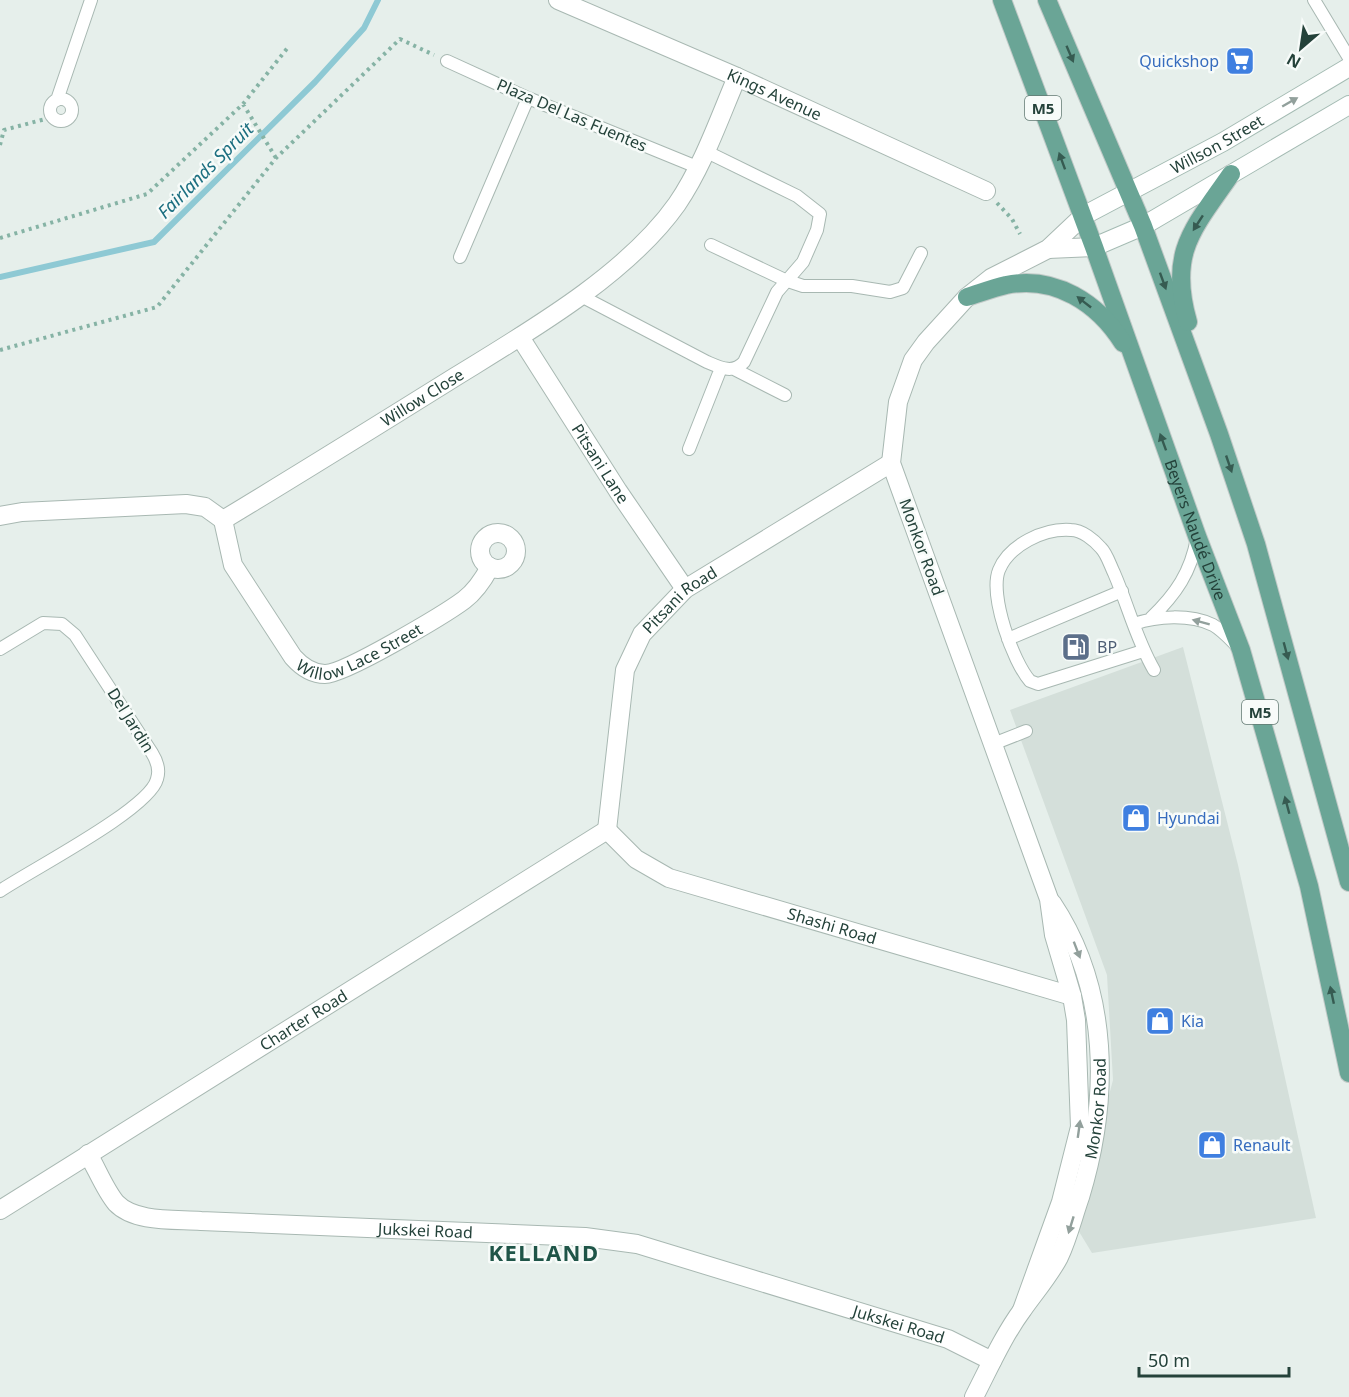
<svg xmlns="http://www.w3.org/2000/svg" width="1349" height="1397" font-family="'Noto Sans',sans-serif">
  <style>
    .built { fill: #d4dfda }
    .lines { fill: none; stroke-linecap: round; stroke-linejoin: round }
    .stream { stroke: #8ec9d4; stroke-width: 6 }
    .lane-casing { stroke: #a8b8b2; stroke-width: 14 }
    .street-casing { stroke: #a8b8b2; stroke-width: 20 }
    .secondary-casing { stroke: #a4bbb3; stroke-width: 20 }
    .primary-casing { stroke: #c2cac8; stroke-width: 20 }
    .path { stroke: #86b3a5; stroke-width: 4; stroke-dasharray: 3 4.5; stroke-linecap: butt }
    .lane { stroke: #fff; stroke-width: 12 }
    .street { stroke: #fff; stroke-width: 18 }
    .secondary { stroke: #fff; stroke-width: 18 }
    .primary { stroke: #6aa596; stroke-width: 18 }
    .oneway { fill: #365b51 }
    .oneway2 { fill: #92a09c }
    .labels { text-anchor: middle; dominant-baseline: central; stroke-width: 5; stroke-linejoin: round; paint-order: stroke }
    .shield { fill: #f7fbf9; stroke: #637a73; stroke-width: 1.5 }
    .shield-label { font-size: 15px; font-weight: bold; fill: #24423a }
    .shop-label { font-size: 16px; fill: #366cbe; stroke: #f7fbf9; text-anchor: start }
    .street-label { font-size: 16px; fill: #24423a; stroke: #f7fbf9 }
    .service-label { font-size: 16px; fill: #4e5e75; stroke: #f7fbf9; text-anchor: start }
    .water-label { font-size: 18px; font-style: italic; fill: #1c6f80; stroke: #f7fbf9 }
    .district-label { font-size: 22px; font-weight: bold; letter-spacing: 1.5px; fill: #1f5548; stroke: #f7fbf9 }
  </style>
  <rect width="100%" height="100%" fill="#e6efeb"/>
  <!-- built -->
  <path class="built" d="M 1183,647 L 1238,865 L 1316,1218 L 1092,1253 L 1075,1225 L 1113,1080 L 1107,975 L 1010,710 Z"/>
  <g class="lines">
    <!-- stream -->
    <path class="stream" d="M 0,277 L 154,242 L 315,82 L 364,28 L 378,0"/>
    <!-- lane casing -->
    <g class="lane-casing">
      <path id="lane" d="M 1314,0 L 1349,58
        M 447,61 L 528,98 L 697,167
        M50 110a11 11 0 1 1 22 0a11 11 0 1 1-22 0Z
        M 57,100 L 91,0
        M 711,245 L 785,280 L 803,286 L 852,286 L 890,292 L 903,288 L 921,253
        M 460,257 L 528,98
        M 581,296 L 707,362 C 721,368 733,374 744,362 L 777,292 L 803,262 L 817,230 L 820,214 L 797,196 L 705,151
        M 734,369 L 785,395
        M 689,449 L 721,368
        M 1151,618 C 1176,594 1191,572 1197,538
        M 1134,624 C 1157,616 1190,614 1213,625 C 1222,630 1231,640 1238,647
        M 1008,639 L 1122,591
        M 0,649 L 43,623 L 62,624 L 75,635 L 152,753 C 157,761 160,770 157,779 C 150,809 29,871 0,891
        M 1143,651 L 1038,684 L 1030,681 C 1013,662 989,595 999,570 C 1009,545 1044,528 1071,530 C 1082,530 1094,540 1101,548 C 1107,554 1110,565 1114,573 C 1128,605 1136,639 1154,670
        M 993,744 L 1026,731"/>
    </g>
    <!-- street casing -->
    <g class="street-casing">
      <g id="street">
        <path id="s1" d="M 558,0 L 737,77 L 986,191"/>
        <path d="M 1048,249 L 1094,247"/>
        <path id="s2" d="M 520,337 L 618,491 L 685,589"/>
        <path d="M 0,516 L 22,512 L 186,504 L 205,507 L 223,520"/>
        <path id="s3" d="M 223,520 C 301,473 378,425 455,377 C 528,332 627,275 677,204 C 703,166 719,119 737,77"/>
        <path id="s4" d="M 223,520 L 233,565 L 293,657 C 301,666 311,674 325,674 C 345,674 445,614 464,600 C 476,591 483,580 490,567"/>
        <circle cx="498" cy="551" r="18"/>
        <path id="s5" d="M 607,830 L 625,670 L 642,634 L 685,589 L 891,463"/>
        <path id="s6" d="M 607,830 L 636,859 L 669,878 L 1072,996"/>
        <path id="s7" d="M 88,1154 C 97,1169 105,1190 116,1203 C 135,1223 176,1219 201,1221 L 585,1237 L 637,1244 L 948,1339 L 992,1361"/>
        <path id="s8" d="M 0,1210 L 607,830"/>
        <path d="M 1022,1310 L 1061,1202 L 1080,1127 L 1076,1020 L 1072,996 L 1054,935 L 1049,899 L 891,463 L 898,402 L 913,360 L 926,342 L 967,297 L 991,278 L 1048,249 L 1083,216"/>
        <path id="s9" d="M 974,1397 C 989,1368 1003,1336 1023,1309 C 1035,1292 1049,1276 1059,1257 C 1068,1238 1073,1217 1080,1197 C 1110,1099 1110,990 1052,903"/>
      </g>
    </g>
    <!-- secondary casing -->
    <g class="secondary-casing">
      <g id="secondary">
        <path id="s10" d="M 1083,216 L 1223,142 L 1349,67"/>
        <path d="M 1094,247 L 1143,226 L 1349,105"/>
      </g>
    </g>
    <!-- primary casing -->
    <g class="primary-casing">
      <g id="primary">
        <path id="s11" d="M 1002,0 L 1094,247 L 1197,536 L 1241,650 L 1309,886 L 1349,1073"/>
        <path d="M 1047,0 L 1143,226 L 1219,434 L 1256,544 L 1349,882"/>
        <path d="M 967,297 C 980,293 993,288 1006,285 C 1055,275 1098,303 1123,343"/>
        <path d="M 1188,322 C 1168,252 1193,229 1231,174"/>
      </g>
    </g>
    <!-- path -->
    <path class="path" d="M 243,104 L 276,158
      M 0,145 L 4,130 L 53,117
      M 997,203 L 1012,219 L 1020,234
      M 0,238 L 147,194 L 243,104 L 289,46
      M 0,350 L 157,307 L 276,158 L 400,39 L 434,55"/>
    <!-- lane -->
    <use href="#lane" class="lane"/>
    <!-- street -->
    <use href="#street" class="street"/>
    <!-- secondary -->
    <use href="#secondary" class="secondary"/>
    <!-- primary -->
    <use href="#primary" class="primary"/>
  </g>
  <!-- one-way arrows -->
  <defs><path id="oneway-solid" d="M-6-.8H1V-3.2L6.5 0L1 3.2V.8H-6Z" transform="scale(1.5)"/></defs>
  <g class="oneway">
    <use href="#oneway-solid" transform="translate(1070 54) rotate(67)"/>
    <use href="#oneway-solid" transform="translate(1062 161) rotate(-110)"/>
    <use href="#oneway-solid" transform="translate(1198 223) rotate(123)"/>
    <use href="#oneway-solid" transform="translate(1163 281) rotate(70)"/>
    <use href="#oneway-solid" transform="translate(1084 302) rotate(-142)"/>
    <use href="#oneway-solid" transform="translate(1163 442) rotate(-110)"/>
    <use href="#oneway-solid" transform="translate(1229 464) rotate(71)"/>
    <use href="#oneway-solid" transform="translate(1286 651) rotate(75)"/>
    <use href="#oneway-solid" transform="translate(1287 805) rotate(-105)"/>
    <use href="#oneway-solid" transform="translate(1332 995) rotate(-102)"/>
  </g>
  <g class="oneway2">
    <use href="#oneway-solid" transform="translate(1290 102) rotate(-30)"/>
    <use href="#oneway-solid" transform="translate(1201 622) rotate(-165)"/>
    <use href="#oneway-solid" transform="translate(1077 950) rotate(69)"/>
    <use href="#oneway-solid" transform="translate(1079 1129) rotate(-82)"/>
    <use href="#oneway-solid" transform="translate(1071 1225) rotate(107)"/>
  </g>
  <!-- icons -->
  <defs>
    <g id="supermarket-square" transform="scale(1.5)"><rect x="-9" y="-9" width="18" height="18" rx="4" fill="#3f7fe0" stroke="#f7fbf9"/><path d="M-6-5.5h2.5l.6 2H6L4.5 2H-2.5L-4.4-4H-6ZM-1.5 3.2a1.3 1.3 0 1 0 .1 0ZM3 3.2a1.3 1.3 0 1 0 .1 0Z" fill="#fff"/></g>
    <g id="fuel-square" transform="scale(1.5)"><rect x="-9" y="-9" width="18" height="18" rx="4" fill="#5c6f8a" stroke="#f7fbf9"/><path d="M-5.5-6h7V0h2V4h1.3V-2.5L3-4.5l.8-.8L6-3V5H2.5V1h-1V6h-7ZM-4.2-4.7v3.2H.2V-4.7Z" fill="#fff"/></g>
    <g id="shop-square" transform="scale(1.5)"><rect x="-9" y="-9" width="18" height="18" rx="4" fill="#3f7fe0" stroke="#f7fbf9"/><path d="M-5-2.5h2.3a2.7 3.5 0 0 1 5.4 0H5L5.5 6h-11ZM-1.5-2.5h3a1.5 2.3 0 0 0-3 0Z" fill="#fff"/></g>
  </defs>
  <g fill-rule="evenodd">
    <use href="#supermarket-square" x="1240" y="61"/>
    <use href="#fuel-square" x="1076" y="647"/>
    <use href="#shop-square" x="1136" y="818"/>
    <use href="#shop-square" x="1160" y="1021"/>
    <use href="#shop-square" x="1212" y="1145"/>
  </g>
  <g class="labels">
    <!-- shield labels -->
    <g class="shield">
      <rect x="1025" y="96" width="36" height="24" rx="4.5"/>
      <rect x="1242" y="700" width="36" height="24" rx="4.5"/>
    </g>
    <g class="shield-label">
      <text x="1043" y="108">M5</text>
      <text x="1260" y="712">M5</text>
    </g>
    <!-- shop labels -->
    <g class="shop-label">
      <text x="1219" y="61" text-anchor="end">Quickshop</text>
      <text x="1157" y="818">Hyundai</text>
      <text x="1181" y="1021">Kia</text>
      <text x="1233" y="1145">Renault</text>
    </g>
    <!-- street labels -->
    <g class="street-label">
      <text stroke="none"><textPath href="#s1" startOffset="236">Kings Avenue</textPath></text>
      <text transform="translate(572 115) rotate(23)">Plaza Del Las Fuentes</text>
      <text stroke="none"><textPath href="#s10" startOffset="152">Willson Street</textPath></text>
      <text stroke="none"><textPath href="#s3" startOffset="234">Willow Close</textPath></text>
      <text stroke="none"><textPath href="#s2" startOffset="150">Pitsani Lane</textPath></text>
      <text stroke="none"><textPath href="#s11" startOffset="564">Beyers Naudé Drive</textPath></text>
      <text transform="translate(922 547) rotate(70)">Monkor Road</text>
      <text stroke="none"><textPath href="#s5" startOffset="252">Pitsani Road</textPath></text>
      <text stroke="none"><textPath href="#s4" startOffset="232">Willow Lace Street</textPath></text>
      <text transform="translate(131 720) rotate(58)">Del Jardin</text>
      <text stroke="none"><textPath href="#s6" startOffset="249">Shashi Road</textPath></text>
      <text stroke="none"><textPath href="#s8" startOffset="358">Charter Road</textPath></text>
      <text stroke="none"><textPath href="#s9" startOffset="318">Monkor Road</textPath></text>
      <text stroke="none"><textPath href="#s7" startOffset="370">Jukskei Road</textPath></text>
      <text stroke="none"><textPath href="#s7" startOffset="856">Jukskei Road</textPath></text>
    </g>
    <!-- service labels -->
    <g class="service-label">
      <text x="1097" y="647">BP</text>
    </g>
    <!-- water labels -->
    <g class="water-label">
      <text transform="translate(205 170) rotate(-45)">Fairlands Spruit</text>
    </g>
    <!-- district labels -->
    <g class="district-label">
      <text x="544" y="1252">KELLAND</text>
    </g>
  </g>
  <!-- north arrow -->
  <g transform="translate(1301 48) rotate(209)" stroke="#f7fbf9" stroke-width="4.5" paint-order="stroke">
  <path d="M0-4.5L10 22L0 15L-10 22Z" fill="#24423a"/>
  <text y="-9" font-size="16" font-weight="bold" text-anchor="middle" fill="#24423a">N</text>
  </g>
  <!-- scale -->
  <path d="M1139 1367v9h150v-9" fill="none" stroke="#24423a" stroke-width="3"/>
  <text x="1148" y="1367" font-size="18" fill="#24423a" stroke="#f7fbf9" stroke-width="4.5" paint-order="stroke">50 m</text>
</svg>
